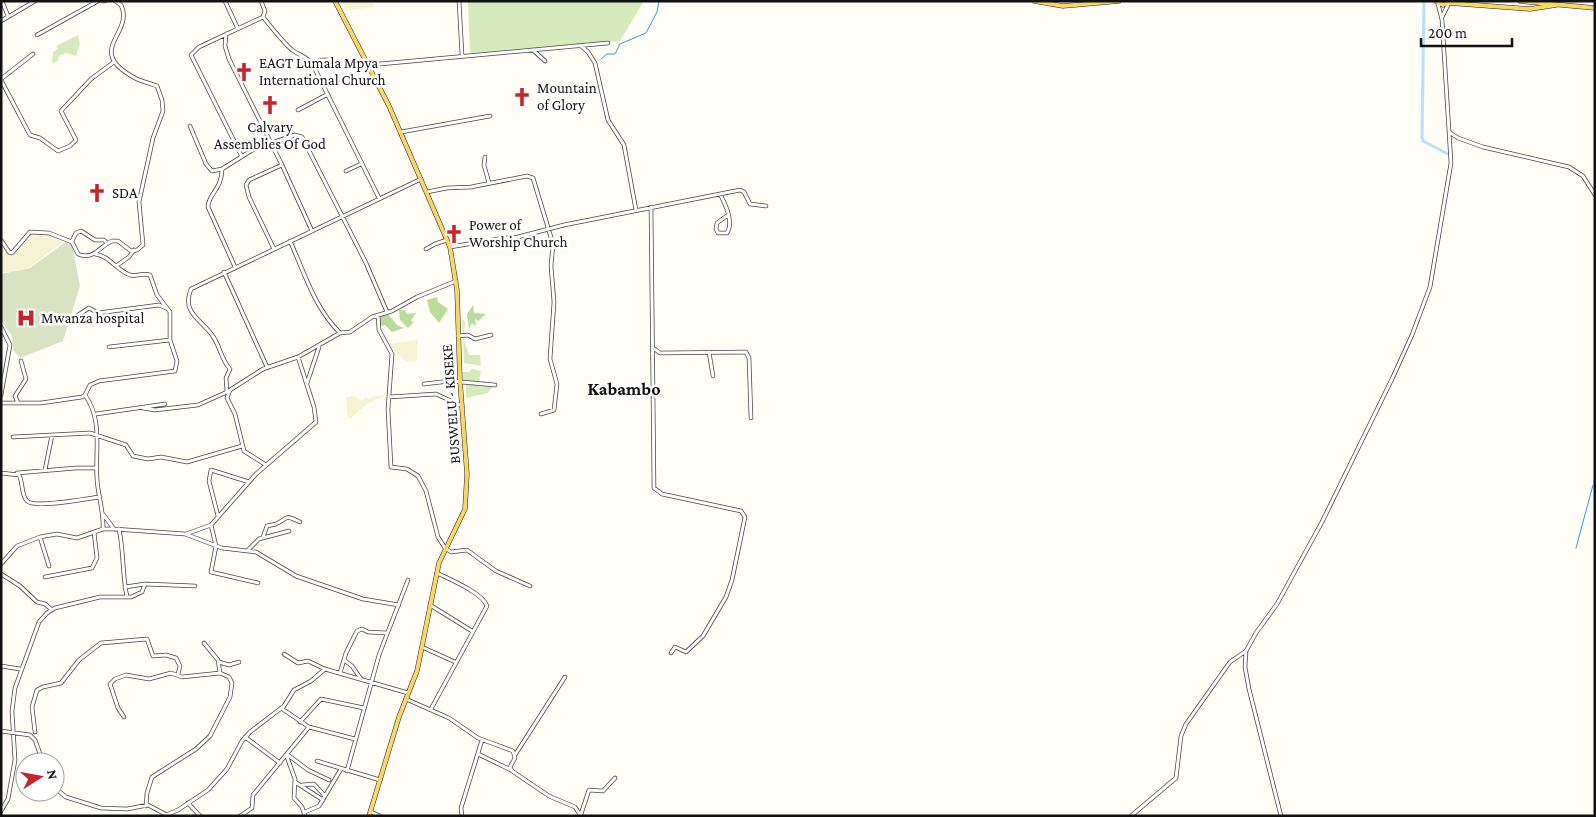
<svg xmlns="http://www.w3.org/2000/svg" width="1596" height="817" font-family="'Crimson Pro',serif">
  <style>
    .farmland { fill: #f6f3d4 }
    .green { fill: #d5ebbd }
    .forest { fill: #b9dc9c }
    .cemetery { fill: #d9e3c4 }
    .lines { fill: none; stroke-linecap: round; stroke-linejoin: round }
    .stream { stroke: #3f96cf; stroke-width: 1 }
    .canal { stroke: #b9e0f7; stroke-width: 3 }
    .minor-casing { stroke: #444; stroke-width: 4.5 }
    .major-casing { stroke: #222; stroke-width: 5 }
    .minor { stroke: #fff; stroke-width: 3 }
    .major { stroke: #f9d66b; stroke-width: 4 }
    .labels { text-anchor: middle; dominant-baseline: central; stroke-width: 5; stroke-linejoin: round; paint-order: stroke }
    .poi-label { font-size: 15px; fill: #111; stroke: #fff; text-anchor: start }
    .street-label { font-size: 15px; fill: #111; stroke: #fff }
    .quarter-label { font-size: 18px; font-weight: bold; fill: #111; stroke: #fff }
  </style>
  <rect width="100%" height="100%" fill="#fffdf5"/>
  <!-- farmland -->
  <path class="farmland" d="M 342,1 L 373,1 L 374,7 L 346,11 Z
    M 29,234 L 44,234 L 65,240 L 30,267 L 13,272 L 1,272 L 1,247 L 13,256 Z
    M 418,340 L 417,360 L 406,362 L 388,344 Z
    M 355,396 L 362,401 L 366,397 L 368,399 L 373,396 L 385,396 L 368,403 L 350,419 L 347,414 L 346,397 Z"/>
  <!-- green -->
  <path class="green" d="M 468,1 L 644,1 L 620,41 L 470,53 Z
    M 78,35 L 80,44 L 76,56 L 66,53 L 59,56 L 58,61 L 52,63 L 53,52 L 58,49 L 56,46 Z
    M 462,318 L 465,322 L 464,340 L 469,355 L 480,355 L 481,366 L 464,363 Z
    M 472,369 L 481,371 L 479,381 L 467,381 L 464,385 L 462,372 L 469,372 Z
    M 485,381 L 493,386 L 488,393 L 466,398 L 466,387 L 468,383 Z"/>
  <!-- forest -->
  <path class="forest" d="M 437,297 L 438,302 L 448,309 L 439,323 L 430,312 L 427,300 Z
    M 473,305 L 474,313 L 486,314 L 478,321 L 475,318 L 476,326 L 472,323 L 469,329 L 467,314 Z
    M 399,310 L 404,310 L 407,314 L 416,313 L 411,321 L 414,322 L 408,328 L 400,320 Z
    M 388,314 L 397,325 L 404,328 L 392,332 L 385,325 L 380,326 L 379,317 Z"/>
  <!-- cemetery -->
  <path class="cemetery" d="M 67,241 L 72,244 L 80,286 L 63,341 L 20,358 L 13,350 L 12,336 L 1,320 L 1,274 L 30,268 Z"/>
  <g class="lines">
    <!-- stream -->
    <path class="stream" d="M 601,59 L 607,54 L 615,54 L 620,44 L 646,33 L 657,12 L 659,1
      M 1594,481 L 1595,479
      M 1576,548 L 1593,485"/>
    <!-- canal -->
    <path class="canal" d="M 1424,1 L 1422,137 L 1423,141 L 1448,154"/>
    <!-- minor casing -->
    <g class="minor-casing">
      <path id="minor" d="M 2,1 L 8,16
        M 103,1 L 105,1
        M 225,1 L 238,29
        M 459,1 L 462,55
        M 263,17 C 272,28 281,40 292,50 C 301,56 308,57 314,67 L 379,198
        M 1442,17 L 1448,5
        M 1,21 L 35,1
        M 226,34 L 225,46 L 229,59 L 282,165 L 312,231
        M 37,35 L 98,1
        M 581,46 L 588,52 L 595,63 L 608,120 L 624,145 L 636,210
        M 534,51 L 545,61
        M 312,63 L 322,60 L 330,60
        M 369,65 L 608,43
        M 1,79 L 33,54
        M 1,80 L 30,135 L 40,138 L 58,151 L 70,146 L 76,140 L 61,111 L 91,79 L 114,62
        M 298,110 L 328,94
        M 190,126 L 206,164 L 212,171 L 222,169 L 254,149 L 295,135 L 302,137 L 366,263 L 387,312
        M 401,132 L 490,116
        M 1449,132 L 1458,138 L 1483,147 L 1569,167 L 1583,176 L 1595,195
        M 241,155 L 191,55 L 199,47 L 263,17 L 265,11 L 261,1
        M 485,157 L 484,165 L 489,183
        M 222,169 C 222,190 208,194 208,207 L 235,267
        M 346,171 L 361,164
        M 427,192 L 447,188 L 471,187 L 527,176 L 533,178 L 553,244 L 551,266 L 554,302 L 550,359 L 557,384 L 554,410 L 541,414
        M 720,194 C 726,205 734,222 727,233 L 718,233 L 716,229 L 717,223 L 728,215
        M 651,207 L 654,488 L 662,494 L 741,511 L 745,517 L 732,580 L 726,597 L 703,636 L 686,652 L 675,647 L 671,653
        M 1,240 L 9,252 L 12,253 L 30,232 L 49,233 L 72,242 L 78,254 C 93,261 100,246 112,241 L 118,241 L 131,251 L 137,250 L 143,245 L 139,202 L 153,138 L 163,111 L 162,100 L 157,86 C 150,83 142,82 135,78 C 83,50 135,34 121,5 L 115,1
        M 72,241 L 76,233 L 81,231 L 95,240 L 104,240 L 107,243
        M 290,241 C 305,274 314,307 340,333
        M 450,247 L 504,238 L 518,237 L 564,225 L 740,190 L 744,192 L 750,204 L 766,206
        M 274,249 L 249,197 L 246,185 L 249,180 L 282,165
        M 426,249 L 435,244 L 447,240
        M 116,266 L 129,257 L 134,250
        M 224,272 L 267,367
        M 378,315 L 379,330 L 392,354 L 388,409 L 391,467 L 407,469 L 418,476 L 426,491 L 438,537 L 445,548 L 451,552 L 467,550 L 496,571 L 530,586
        M 69,321 L 89,308 L 98,313 L 159,305 L 166,308
        M 1,327 L 10,345 L 1,395
        M 458,336 L 468,335 L 475,339 L 491,335
        M 109,347 L 170,340
        M 653,348 L 660,353 L 746,352 L 749,358 L 751,418
        M 709,352 L 713,376
        M 307,383 L 319,347
        M 424,384 L 450,381 L 495,385
        M 227,392 L 226,378 L 230,369 C 221,360 220,345 212,335 C 202,320 181,313 191,289 L 421,179
        M 85,395 C 103,420 95,450 97,479 C 98,496 104,512 103,529
        M 389,397 L 436,394 L 462,406
        M 1,403 L 41,403 L 82,397 L 85,395 L 90,385 L 99,381 L 175,371 L 177,361 L 170,340 L 170,312 L 157,295 L 150,275 C 143,272 137,277 130,275 C 116,270 110,256 95,254
        M 18,403 L 15,396 L 26,379 L 21,361
        M 143,408 L 155,410 L 198,405 L 227,392
        M 96,414 L 165,404
        M 13,437 L 90,433 L 126,445 L 133,456 L 148,459 L 161,457 L 187,462 L 242,446
        M 266,465 L 244,451 L 235,414 L 227,398 L 230,390 L 263,369 L 298,357 L 340,333 L 350,332 L 372,317 L 392,311 L 417,297 L 456,281
        M 45,470 L 52,435
        M 1,473 L 19,475 C 23,482 21,495 27,501 C 35,509 88,498 100,497
        M 17,473 L 76,468 L 97,468
        M 103,514 L 114,529
        M 218,516 L 209,481 L 211,470 L 249,482
        M 211,525 L 216,546 L 211,572 L 258,583
        M 119,529 C 124,552 122,574 127,597
        M 186,534 L 211,525 L 256,474 L 316,422 L 314,407 L 298,357
        M 40,537 L 49,566
        M 263,537 L 267,526 C 270,525 273,525 276,524 C 289,518 283,514 300,522
        M 248,550 L 259,539 L 289,531
        M 1,564 L 17,546 L 40,537 L 57,534 L 77,538 L 103,529 L 114,529 L 185,534 L 222,548 L 256,552 L 296,576 L 363,599 L 399,605
        M 1,574 L 20,586 L 37,602 L 45,604 L 51,609
        M 45,577 L 92,568 L 97,558 L 94,532
        M 125,587 L 145,584 L 195,586
        M 430,605 L 472,631
        M 204,643 L 218,660 L 220,673
        M 422,647 L 455,662
        M 284,654 L 298,663 L 308,661 L 325,669 L 408,693
        M 344,660 L 352,666 L 361,679
        M 219,662 L 229,665 L 239,662
        M 1,666 L 20,669
        M 340,673 L 346,653 L 357,631 L 362,629 L 368,632 L 387,633
        M 406,699 L 449,718 L 478,738 L 513,751 L 515,758 L 510,767 L 512,771 L 549,796 L 575,807 L 581,816
        M 281,708 L 309,727 L 355,739
        M 431,709 L 487,606 C 483,593 449,579 437,573
        M 124,717 L 118,708 L 110,684 L 115,679 L 126,675 L 149,679 L 171,673 L 182,677 L 220,673 L 229,677 L 232,683 L 230,697 L 210,736 L 196,749 L 152,777 L 147,793 L 146,806
        M 300,722 L 321,699 L 364,708
        M 1,731 L 30,735 L 35,740 L 43,762
        M 35,732 L 32,707 L 37,690 L 43,687 L 61,683 L 79,660 L 101,643 L 147,639 L 153,656 L 166,655 L 176,658 L 180,666 L 178,674
        M 245,737 L 280,763
        M 478,754 L 511,770
        M 288,755 L 308,770 L 329,780
        M 515,755 L 565,677
        M 287,757 L 295,779 L 294,798 L 302,807 L 305,816
        M 317,761 L 380,780
        M 347,771 L 379,655 L 408,580
        M 295,782 L 323,800
        M 302,785 L 314,784 L 325,796
        M 55,788 L 66,797 L 101,808 L 127,809 L 148,805 L 167,815
        M 188,803 L 200,816
        M 1,811 L 8,799 L 15,760 L 12,711 L 15,688 L 39,622 L 47,613 L 55,608 L 100,597 L 131,597 L 142,592 L 145,584
        M 305,812 L 319,806 L 341,769
        M 371,812 L 380,816
        M 581,814 L 589,790 L 603,791 L 615,778
        M 166,815 L 178,810 L 208,790 L 227,769 L 242,741 L 250,732 L 284,706 L 294,690 L 311,681 L 325,669
        M 240,816 L 252,808 L 253,795 L 309,727
        M 462,816 L 461,808 L 482,740
        M 1131,816 L 1176,778 L 1181,736 L 1186,724 L 1230,662 L 1246,651
        M 1281,816 L 1249,689 L 1245,667 L 1246,651 L 1256,633 L 1277,604 L 1322,522 L 1392,379 L 1412,335 L 1430,287 L 1451,163 L 1442,20 L 1438,4"/>
    </g>
    <!-- major casing -->
    <g class="major-casing">
      <path id="major" d="M 335,1 L 389,106 L 450,247 L 457,290 L 460,381 L 467,474 L 465,509 L 439,563 L 417,671 L 399,717 L 369,816
        M 1034,1 L 1063,6 L 1119,1
        M 1436,1 L 1443,5 L 1451,1
        M 1520,1 L 1595,8
        M 1450,3 L 1530,9 L 1556,5"/>
    </g>
    <!-- minor -->
    <use href="#minor" class="minor"/>
    <!-- major -->
    <use href="#major" class="major"/>
  </g>
  <!-- icons -->
  <defs>
    <g id="church-bare" transform="scale(1.5)"><path d="M-1.2-6h2.4v3.5h3.3v2.4h-3.3V6h-2.4V-.1h-3.3v-2.4h3.3Z" fill="#c4262e" stroke="#fff" stroke-width="2.5" paint-order="stroke"/></g>
    <g id="hospital-bare" transform="scale(1.5)"><path d="M-5-5h3v3.5h4V-5h3V5h-3V1.5h-4V5h-3Z" fill="#c4262e" stroke="#fff" stroke-width="2.5" paint-order="stroke"/></g>
  </defs>
  <g fill-rule="evenodd">
    <use href="#church-bare" x="244" y="72"/>
    <use href="#church-bare" x="522" y="97"/>
    <use href="#church-bare" x="270" y="105"/>
    <use href="#church-bare" x="97" y="193"/>
    <use href="#church-bare" x="454" y="234"/>
    <use href="#hospital-bare" x="26" y="318"/>
  </g>
  <g class="labels">
    <!-- poi labels -->
    <g class="poi-label">
      <text x="259" y="63">EAGT Lumala Mpya<tspan x="259" dy="17">International Church</tspan></text>
      <text x="537" y="88">Mountain<tspan x="537" dy="17">of Glory</tspan></text>
      <text x="270" y="127" text-anchor="middle">Calvary<tspan x="270" dy="17">Assemblies Of God</tspan></text>
      <text x="112" y="193">SDA</text>
      <text x="469" y="225">Power of<tspan x="469" dy="17">Worship Church</tspan></text>
      <text x="41" y="318">Mwanza hospital</text>
    </g>
    <!-- street labels -->
    <g class="street-label">
      <text transform="translate(451 404) rotate(-94)">BUSWELU - KISEKE</text>
    </g>
    <!-- quarter labels -->
    <g class="quarter-label">
      <text x="624" y="389">Kabambo</text>
    </g>
  </g>
  <!-- border -->
  <rect width="1596" height="817" fill="none" stroke="#111111" stroke-width="5"/>
  <!-- north arrow -->
  <g transform="translate(40 777) rotate(79)"><circle r="24" fill="#ffffff" stroke="#a0a0a0"/>
  <path d="M0-4L9 19L0 12L-9 19Z" fill="#c4262e"/>
  <text y="-8" font-size="14" font-weight="bold" text-anchor="middle" fill="#111111">N</text>
  </g>
  <!-- scale -->
  <path d="M1421 38v8h91v-8" fill="none" stroke="#111111" stroke-width="2.5"/>
  <text x="1428" y="38" font-size="15" fill="#111111" stroke="#ffffff" stroke-width="4" paint-order="stroke">200 m</text>
</svg>
